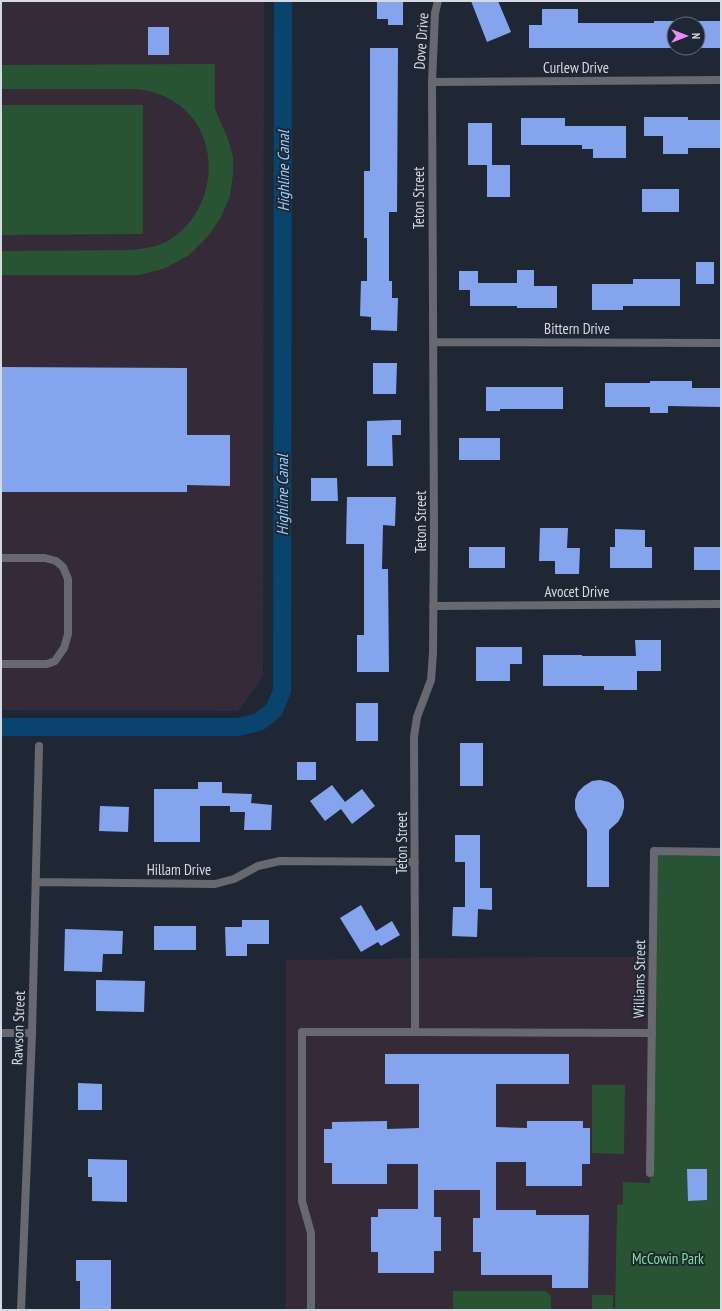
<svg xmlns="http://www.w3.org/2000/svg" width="722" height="1311" font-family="'PT Sans Narrow',sans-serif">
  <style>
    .education { fill: #342a38 }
    .green { fill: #285434 }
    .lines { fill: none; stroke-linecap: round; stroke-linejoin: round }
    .canal { stroke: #08446d; stroke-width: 18 }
    .building { fill: #84a5ed; fill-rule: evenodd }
    .service { stroke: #686870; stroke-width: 8 }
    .minor { stroke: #686870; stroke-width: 8 }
    .labels { text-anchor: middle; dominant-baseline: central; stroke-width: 4; stroke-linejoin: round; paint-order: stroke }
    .street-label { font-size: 15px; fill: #d5d9e2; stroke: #202734 }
    .park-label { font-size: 15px; fill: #7ee297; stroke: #202734 }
    .water-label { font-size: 16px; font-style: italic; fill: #97ccfa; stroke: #202734 }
  </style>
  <rect width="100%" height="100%" fill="#202734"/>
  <!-- education -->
  <path class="education" d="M 1,1 L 264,1 L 263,676 L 238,711 L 1,710 Z
    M 541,957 L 653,957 L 650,1183 L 623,1182 L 623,1205 L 617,1205 L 615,1310 L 286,1310 L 286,960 Z"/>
  <!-- green -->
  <path class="green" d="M 215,64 L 215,109 L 228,139 L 233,157 L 233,174 L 230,196 L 221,217 L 209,235 L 189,255 L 166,268 L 140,275 L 1,275 L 1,251 L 132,250 C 146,248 160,247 172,238 C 216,209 223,138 179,105 C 166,95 150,90 134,89 L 1,89 L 1,65 Z
    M 1,105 L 143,105 L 143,234 L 1,235 Z
    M 654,851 L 721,852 L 721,1310 L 615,1310 L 617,1205 L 623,1204 L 623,1182 L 650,1183 Z
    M 592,1085 L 625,1085 L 624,1154 L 592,1153 Z
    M 453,1291 L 546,1291 L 551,1296 L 551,1310 L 453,1310 Z
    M 592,1295 L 613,1295 L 613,1310 L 592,1310 Z"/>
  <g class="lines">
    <!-- canal -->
    <path class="canal" d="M 1,727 L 238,727 L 259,722 L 274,710 L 282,691 L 283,1"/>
  </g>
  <!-- building -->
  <path class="building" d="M 377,1 L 403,1 L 403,25 L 388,25 L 388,19 L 377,19 Z
    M 471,1 L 498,1 L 511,32 L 487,42 Z
    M 542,9 L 578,9 L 578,23 L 654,23 L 654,21 L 721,21 L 721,48 L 529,48 L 529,25 L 542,25 ZM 674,24 L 698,24 L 698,48 L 674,48 Z
    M 148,27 L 169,27 L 169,55 L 148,55 Z
    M 370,48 L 398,48 L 397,212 L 389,212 L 389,281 L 392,281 L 392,298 L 398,298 L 397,331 L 371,330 L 371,317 L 360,316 L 361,281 L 367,281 L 367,238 L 364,238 L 364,171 L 370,171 Z
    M 644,117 L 688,117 L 688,120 L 721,120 L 721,148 L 688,148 L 688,154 L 663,154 L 663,136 L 644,136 Z
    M 521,118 L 565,118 L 565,126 L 626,126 L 626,158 L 593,158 L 593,149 L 582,149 L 582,145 L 521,145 Z
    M 468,123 L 492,123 L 492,165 L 468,165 Z
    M 487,165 L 510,165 L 510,197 L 487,197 Z
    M 642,189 L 679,189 L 679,212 L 642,212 Z
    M 696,262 L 714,262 L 714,284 L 696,284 Z
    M 517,270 L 534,270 L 534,286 L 557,286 L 557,308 L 517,308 L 517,306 L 470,306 L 470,290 L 459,290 L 459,271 L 478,271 L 478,283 L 517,283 Z
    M 633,279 L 680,279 L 680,306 L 623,306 L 623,310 L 592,310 L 592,284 L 633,284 Z
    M 373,363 L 397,363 L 396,394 L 373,394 Z
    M 1,367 L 187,368 L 187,435 L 230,435 L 230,486 L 187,485 L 187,492 L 1,492 Z
    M 650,381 L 692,381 L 692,388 L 721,388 L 721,407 L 668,406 L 668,413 L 650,413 L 650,407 L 605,407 L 605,383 L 650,383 Z
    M 486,387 L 563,387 L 563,409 L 500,409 L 500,411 L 486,411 Z
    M 395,420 L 401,420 L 401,435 L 392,435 L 393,466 L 367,466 L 367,421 Z
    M 459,438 L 500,438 L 500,460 L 459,460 Z
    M 311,478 L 337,478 L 338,501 L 311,501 Z
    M 347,497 L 396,497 L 395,526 L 383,525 L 382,569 L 388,569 L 389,672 L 357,672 L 357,635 L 364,635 L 364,544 L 346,544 Z
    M 540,528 L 568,528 L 567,548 L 580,548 L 579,574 L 555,574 L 555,561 L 539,561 Z
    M 615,529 L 645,530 L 645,547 L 652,547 L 652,568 L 610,568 L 610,547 L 615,547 Z
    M 469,547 L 505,547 L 505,568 L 469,568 Z
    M 694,547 L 721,547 L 721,570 L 694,570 Z
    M 635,640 L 661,640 L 661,671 L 637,671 L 637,690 L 604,690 L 604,686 L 543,686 L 543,655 L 582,655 L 582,656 L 636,656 Z
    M 476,647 L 522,647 L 522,664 L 510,664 L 510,681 L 476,681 Z
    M 356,703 L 378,703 L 378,741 L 356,741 Z
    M 460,743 L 483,743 L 483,786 L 460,786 Z
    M 297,762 L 316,762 L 316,780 L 297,780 Z
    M 600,780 L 609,782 L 616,786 L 621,792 L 624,800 L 624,808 L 622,815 L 618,822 L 609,830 L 609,887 L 587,887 L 587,830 L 578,817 L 575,809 L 575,800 L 578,792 L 584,786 L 592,781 Z
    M 198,782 L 222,782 L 222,793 L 252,794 L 251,803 L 272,805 L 271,830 L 244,830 L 245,812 L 230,812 L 230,806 L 200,806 L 200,842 L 154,842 L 154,789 L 198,789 Z
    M 332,785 L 345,802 L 362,789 L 375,806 L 352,824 L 341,809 L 325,821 L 310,801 Z
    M 100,806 L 129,807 L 128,832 L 99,831 Z
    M 455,835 L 480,835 L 480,888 L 492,888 L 492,910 L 478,909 L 477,937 L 452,936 L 453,907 L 465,907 L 465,862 L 455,862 Z
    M 361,905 L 376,931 L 392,921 L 400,935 L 381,946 L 378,942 L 361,952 L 340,918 Z
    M 242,920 L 269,920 L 269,944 L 247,944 L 247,956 L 226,956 L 225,927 L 242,927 Z
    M 154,926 L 196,926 L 196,950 L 154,950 Z
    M 65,929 L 123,931 L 122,954 L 103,954 L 102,972 L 64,971 Z
    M 96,980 L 145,981 L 144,1012 L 96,1011 Z
    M 385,1054 L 569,1054 L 569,1084 L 496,1084 L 496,1127 L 527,1128 L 527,1121 L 583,1121 L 583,1128 L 590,1128 L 590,1164 L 582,1164 L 582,1186 L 526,1186 L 526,1162 L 496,1162 L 496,1210 L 536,1210 L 536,1215 L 589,1215 L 588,1288 L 552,1288 L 552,1275 L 481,1275 L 481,1252 L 473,1252 L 473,1218 L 480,1218 L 480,1190 L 434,1190 L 434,1217 L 441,1217 L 441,1251 L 434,1251 L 434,1273 L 378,1273 L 378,1252 L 371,1252 L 371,1217 L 378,1217 L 378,1209 L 418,1209 L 418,1164 L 387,1164 L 387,1184 L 332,1184 L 332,1163 L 324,1163 L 324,1129 L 332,1129 L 332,1122 L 387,1121 L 387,1129 L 419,1128 L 419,1084 L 385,1084 Z
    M 78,1083 L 102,1084 L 102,1110 L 78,1110 Z
    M 88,1159 L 127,1160 L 127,1202 L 92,1201 L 92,1177 L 88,1177 Z
    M 687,1169 L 707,1169 L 707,1200 L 688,1201 Z
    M 76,1260 L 111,1260 L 111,1310 L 80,1310 L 80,1281 L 76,1281 Z"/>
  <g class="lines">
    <!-- service -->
    <path class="service" d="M 1,558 L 45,558 L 56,561 L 63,567 L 68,579 L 68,634 L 64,648 L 55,661 L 47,664 L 1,664
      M 415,958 L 415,1032 L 652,1033
      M 311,1310 L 311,1233 L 302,1201 L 302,1032 L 415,1032"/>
    <!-- minor -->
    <path class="minor" d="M 432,82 L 721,80
      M 433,342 L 721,343
      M 433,606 L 721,604
      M 36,882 L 215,884 L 234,879 L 258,866 L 280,861 L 415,862
      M 415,958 L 414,737 L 417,717 L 431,680 L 433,653 L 434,532 L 432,82 L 435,13 L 438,1
      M 1,1033 L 32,1033
      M 650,1173 L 654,851 L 721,852
      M 21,1310 L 32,1033 L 39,746"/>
  </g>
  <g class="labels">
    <!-- street labels -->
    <g class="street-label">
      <text transform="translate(421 41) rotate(-86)">Dove Drive</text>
      <text x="576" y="67">Curlew Drive</text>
      <text transform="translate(418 198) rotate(-90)">Teton Street</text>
      <text x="577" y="328">Bittern Drive</text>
      <text transform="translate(420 522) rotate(-90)">Teton Street</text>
      <text x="577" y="591">Avocet Drive</text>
      <text transform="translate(401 843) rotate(-90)">Teton Street</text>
      <text x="179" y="869">Hillam Drive</text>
      <text transform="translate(639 979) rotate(-89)">Williams Street</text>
      <text transform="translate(18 1028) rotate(-88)">Rawson Street</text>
    </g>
    <!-- park labels -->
    <g class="park-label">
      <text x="668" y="1258">McCowin Park</text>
    </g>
    <!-- water labels -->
    <g class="water-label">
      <text transform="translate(283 171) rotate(-90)">Highline Canal</text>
      <text transform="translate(282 495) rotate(-90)">Highline Canal</text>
    </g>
  </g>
  <!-- border -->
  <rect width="722" height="1311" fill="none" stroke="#d5d9e2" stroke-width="4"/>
  <!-- north arrow -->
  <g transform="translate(686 36) rotate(90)"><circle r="19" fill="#202734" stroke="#686e7a"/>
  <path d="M0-3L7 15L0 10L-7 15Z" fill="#ec8cfb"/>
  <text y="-6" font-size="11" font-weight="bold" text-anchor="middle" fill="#d5d9e2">N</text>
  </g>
</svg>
